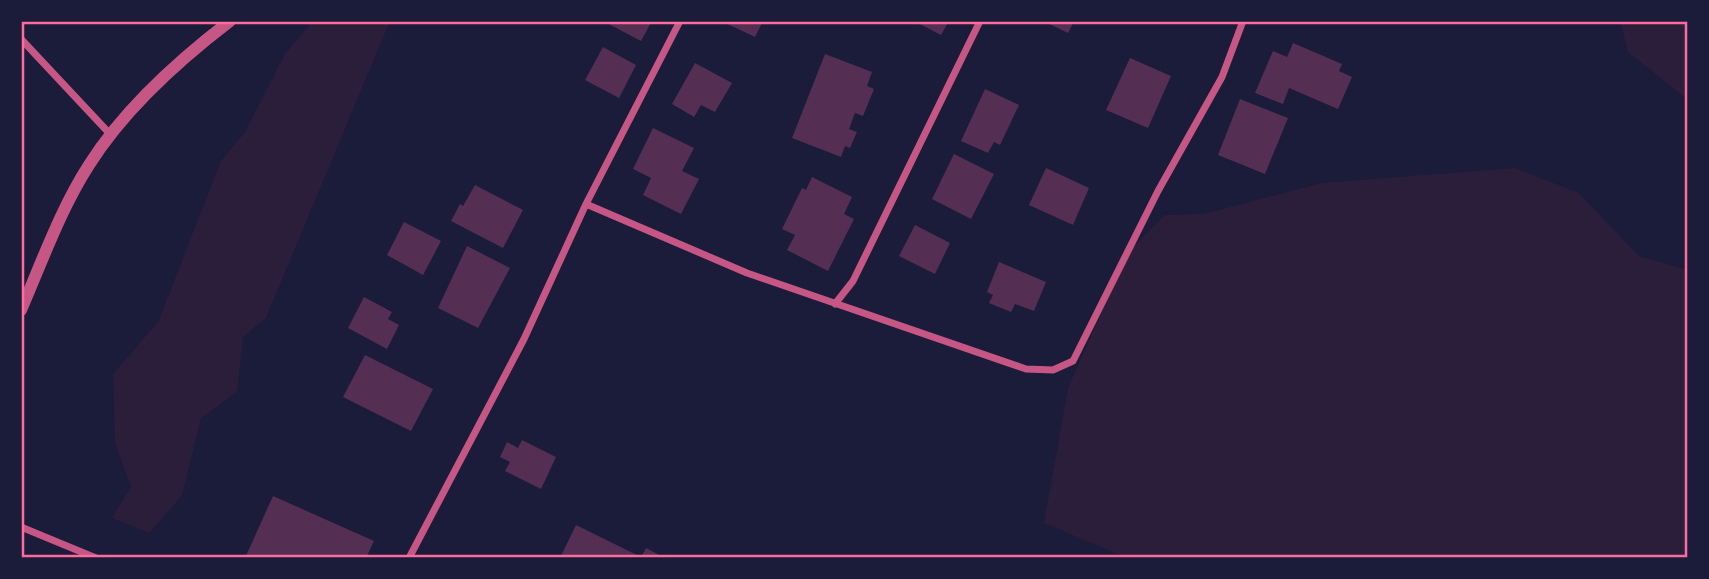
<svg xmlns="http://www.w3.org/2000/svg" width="1709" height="579" font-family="Arial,sans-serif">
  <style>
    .green { fill: #2a1e3b }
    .building { fill: #542f53 }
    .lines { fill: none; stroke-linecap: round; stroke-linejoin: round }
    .minor { stroke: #c65784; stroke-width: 7 }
    .tertiary { stroke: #c65784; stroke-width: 12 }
    .neatline { fill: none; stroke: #ff6b9d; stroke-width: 2.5 }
  </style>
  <rect width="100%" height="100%" fill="#1b1b3a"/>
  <!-- green -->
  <path class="green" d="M 313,21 L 390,21 L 266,318 L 243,337 L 237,392 L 201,418 L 182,496 L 149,533 L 112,518 L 131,487 L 115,443 L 113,374 L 158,322 L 221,161 L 245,132 L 285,54 Z
    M 1620,21 L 1688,21 L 1688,100 L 1628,52 Z
    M 1515,168 L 1579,193 L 1639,256 L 1688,270 L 1688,558 L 1127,558 L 1044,523 L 1068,388 L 1129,251 L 1165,215 L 1203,214 L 1322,183 Z"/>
  <!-- building -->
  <path class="building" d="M 603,21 L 652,21 L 641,41 Z
    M 721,21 L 763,21 L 755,37 Z
    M 914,21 L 949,21 L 941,35 Z
    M 1043,21 L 1074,21 L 1068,33 Z
    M 1293,43 L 1342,64 L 1339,71 L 1352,77 L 1338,109 L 1289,88 L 1283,104 L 1255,93 L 1273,51 L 1287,57 Z
    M 603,47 L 636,65 L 619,98 L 585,80 Z
    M 825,54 L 872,72 L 867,86 L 874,89 L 863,116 L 855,113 L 849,129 L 857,132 L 850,148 L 845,146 L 841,157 L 792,138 Z
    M 1130,58 L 1171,76 L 1148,128 L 1106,110 Z
    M 695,63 L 732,83 L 715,112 L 701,105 L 694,117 L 672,104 Z
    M 985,89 L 1019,105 L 1000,145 L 994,142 L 988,153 L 961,141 Z
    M 1240,99 L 1288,118 L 1265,174 L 1218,155 Z
    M 653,128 L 694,148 L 682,171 L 699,179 L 681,214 L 643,195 L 651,178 L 633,169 Z
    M 954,154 L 994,174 L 971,219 L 932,199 Z
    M 1046,168 L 1089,188 L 1073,225 L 1029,205 Z
    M 812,177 L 852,197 L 844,214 L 854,219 L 828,271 L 787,250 L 795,235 L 782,229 L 802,188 L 806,190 Z
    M 475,185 L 523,210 L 503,248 L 451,221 L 460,204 L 463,206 Z
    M 404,222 L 441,241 L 423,275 L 387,255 Z
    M 915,225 L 950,243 L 935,274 L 899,256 Z
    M 467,246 L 510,268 L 478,328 L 438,308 Z
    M 999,262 L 1046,282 L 1034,311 L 1015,304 L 1011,312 L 989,303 L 993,295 L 987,292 Z
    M 364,297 L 392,312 L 388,319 L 399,325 L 387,349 L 348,328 Z
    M 365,355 L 433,389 L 411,431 L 343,397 Z
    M 522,440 L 556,457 L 541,489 L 505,471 L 510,462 L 500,457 L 507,442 L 518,448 Z
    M 273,496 L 374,541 L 366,558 L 245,558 Z
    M 576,525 L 641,557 L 646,548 L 665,558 L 560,558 Z"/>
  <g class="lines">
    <!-- minor -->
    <path class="minor" d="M 21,39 L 110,134
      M 586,204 L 747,273 L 1026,369 L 1053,370 L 1073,361 L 1158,191 L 1222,77 L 1243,21
      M 835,304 L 853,281 L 980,21
      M 21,527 L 96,558
      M 409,558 L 524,339 L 586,204 L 680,21"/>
    <!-- tertiary -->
    <path class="tertiary" d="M 21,310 C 42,262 60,210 89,165 C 123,111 179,60 230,21"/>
  </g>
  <!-- border -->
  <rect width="1709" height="579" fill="none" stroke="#1b1b3a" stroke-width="46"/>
  <rect x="23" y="23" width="1663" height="533" class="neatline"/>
</svg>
